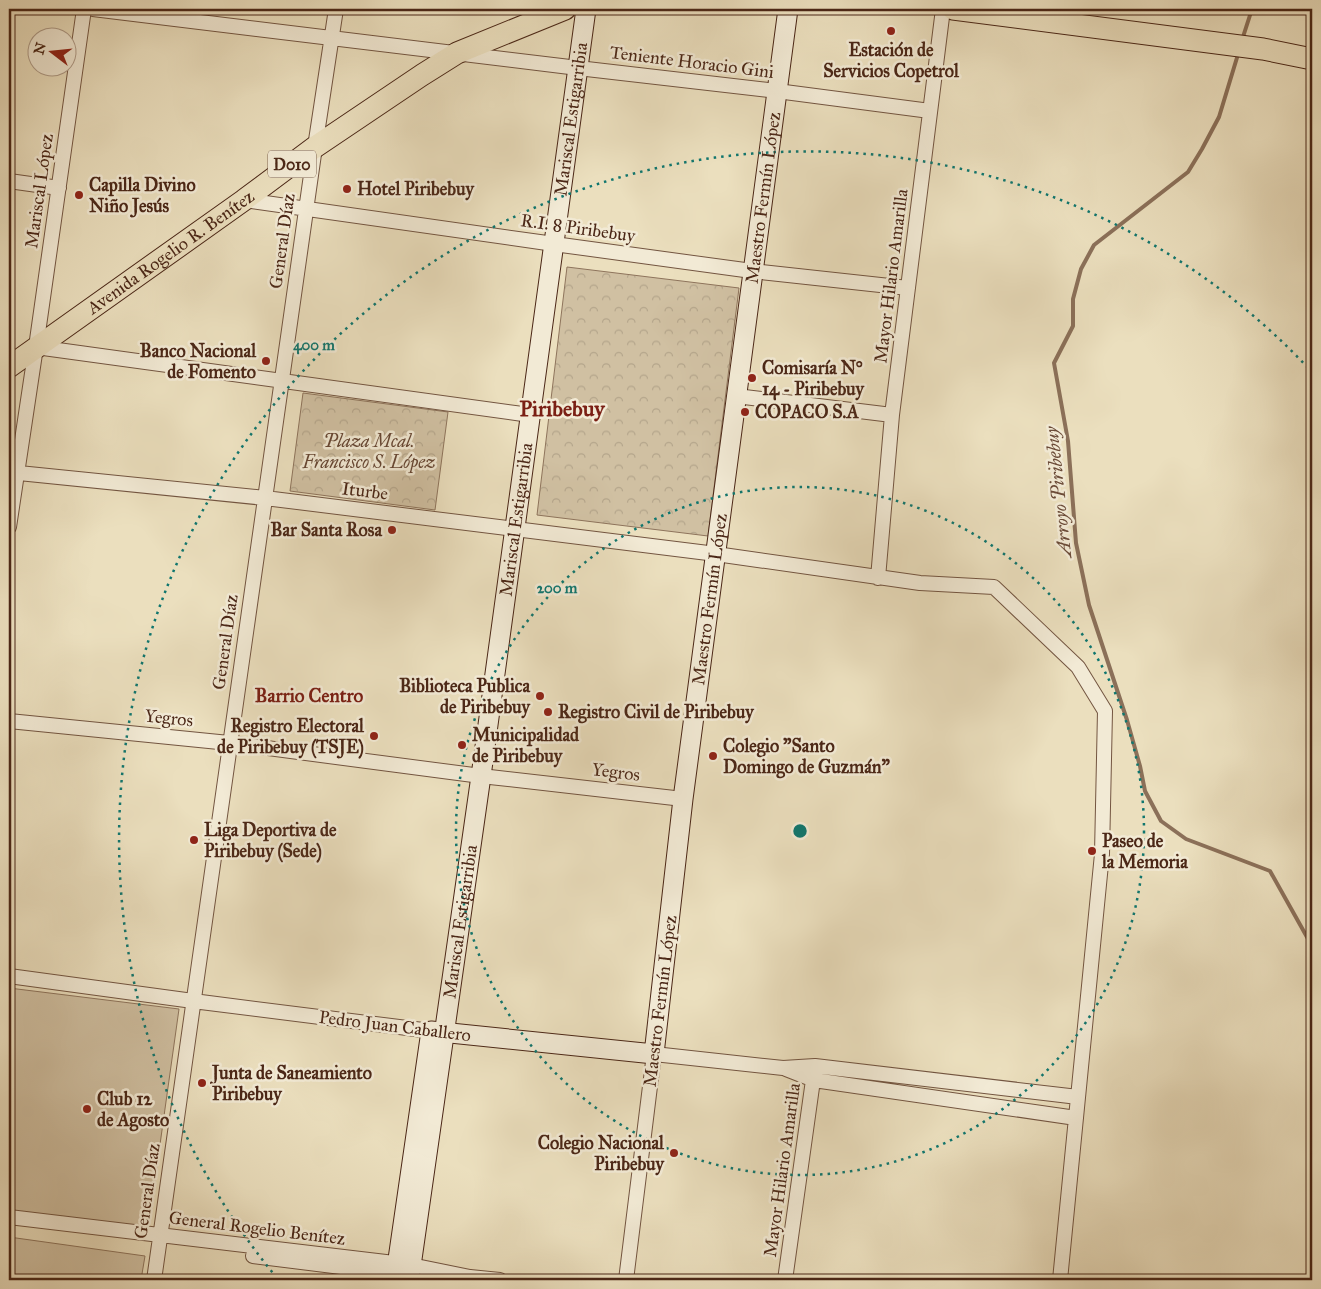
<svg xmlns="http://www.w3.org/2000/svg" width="1321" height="1289" font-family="'IM FELL Great Primer',serif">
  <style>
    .forest { fill: url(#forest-crowns); stroke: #8e745c }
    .pitch { fill: #d0c0a2; stroke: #8e745c }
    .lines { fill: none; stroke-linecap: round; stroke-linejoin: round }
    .stream { stroke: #8b7059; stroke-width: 4 }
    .street-casing { stroke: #735541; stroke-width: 16 }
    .secondary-casing { stroke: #4b2717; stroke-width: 21 }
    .primary-casing { stroke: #4b2717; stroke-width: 23 }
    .street { stroke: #f2ead5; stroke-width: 14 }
    .secondary { stroke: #f2ead5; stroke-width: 19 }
    .primary { stroke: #ebdfbe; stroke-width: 21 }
    .ring { fill: none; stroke: #0f766e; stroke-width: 2.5; stroke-dasharray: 2.5 5 }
    .poi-dot { fill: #8f2418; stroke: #f2ead5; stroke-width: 2 }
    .labels { text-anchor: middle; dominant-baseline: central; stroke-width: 5; stroke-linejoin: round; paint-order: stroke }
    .shield { fill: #f2ead5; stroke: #7d6250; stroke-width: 1 }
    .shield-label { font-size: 16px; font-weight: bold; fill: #4b2717 }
    .poi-label { font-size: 18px; font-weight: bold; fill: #4b2717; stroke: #f2ead5; text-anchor: start }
    .street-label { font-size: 18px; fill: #4b2717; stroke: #f2ead5 }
    .park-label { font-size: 18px; font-style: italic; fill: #664633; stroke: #f2ead5 }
    .water-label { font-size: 19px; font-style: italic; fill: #6b4b38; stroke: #f2ead5 }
    .neighbourhood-label { font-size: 19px; font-weight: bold; fill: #7a1f14; stroke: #f2ead5 }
    .district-label { font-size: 22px; font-weight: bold; fill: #7a1f14; stroke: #f2ead5 }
    .centre { fill: #0f766e; stroke: #f2ead5; stroke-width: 2.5 }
    .ring-label { font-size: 15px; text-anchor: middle; font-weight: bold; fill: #0f766e; stroke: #f2ead5; stroke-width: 5; stroke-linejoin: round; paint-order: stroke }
  </style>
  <defs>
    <pattern id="forest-crowns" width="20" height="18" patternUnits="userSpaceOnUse" patternTransform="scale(1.25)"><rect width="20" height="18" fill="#d0c0a2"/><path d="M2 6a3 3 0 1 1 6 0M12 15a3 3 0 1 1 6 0" fill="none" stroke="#b4a58b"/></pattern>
  </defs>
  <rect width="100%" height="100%" fill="#ebdfbe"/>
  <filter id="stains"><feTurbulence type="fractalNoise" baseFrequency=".004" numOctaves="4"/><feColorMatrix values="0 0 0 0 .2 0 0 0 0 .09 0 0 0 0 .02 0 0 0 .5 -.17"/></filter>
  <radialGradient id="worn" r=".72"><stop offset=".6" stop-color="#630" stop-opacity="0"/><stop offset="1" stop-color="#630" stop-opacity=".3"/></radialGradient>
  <!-- forest -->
  <path class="forest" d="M 567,267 L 739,288 L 708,536 L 537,515 Z
    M 303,393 L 448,412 L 435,510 L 290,491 Z"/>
  <!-- pitch -->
  <path class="pitch" d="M 9,988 L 179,1009 L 148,1230 L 9,1210 Z
    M 9,1237 L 145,1256 L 141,1280 L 9,1280 Z"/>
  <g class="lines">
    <!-- stream -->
    <path class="stream" d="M 1242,40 L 1252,9
      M 1239,51 L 1219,117 L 1202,149 L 1188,172 L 1094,245 L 1081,269 L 1073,299 L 1073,326 L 1054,363 L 1068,441 L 1076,543 L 1089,605 L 1127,720 L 1140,766 L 1145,791 L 1161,821 L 1186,839 L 1270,871 L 1312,946"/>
    <!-- street casing -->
    <g class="street-casing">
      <path id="street" d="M 93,9 L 578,68 L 777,91 L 930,111
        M 9,181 L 59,188
        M 244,200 L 554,244 L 752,271 L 908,288
        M 36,347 L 530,415
        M 736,396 L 892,415
        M 9,472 L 265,498 L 716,554 L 920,583 L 994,587 L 1078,667 L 1105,711 L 1102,854 L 1060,1280
        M 9,527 L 36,347 L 84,9
        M 878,578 L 892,415 L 943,9
        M 9,721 L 229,743 L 481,776 L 683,799
        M 9,976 L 193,1001 L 431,1031
        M 786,1069 L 814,1080 L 1076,1118
        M 9,1217 L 411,1265 L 470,1277 L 500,1280
        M 253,1256 L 405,1275
        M 154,1280 L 315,147 L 336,9
        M 626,1280 L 654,1054 L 783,1068 L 815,1066 L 1078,1097
        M 785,1280 L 814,1073"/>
    </g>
    <!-- secondary casing -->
    <g class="secondary-casing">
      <g id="secondary">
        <path id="s1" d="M 395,1280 L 431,1031 L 654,1054 L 683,799 L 788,9"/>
        <path id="s2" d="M 409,1280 L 481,776 L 586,9"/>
      </g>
    </g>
    <!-- primary casing -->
    <g class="primary-casing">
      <g id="primary">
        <path d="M 953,9 L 1263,49 L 1312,59"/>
        <path id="s3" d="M 9,367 L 244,200 L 315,147 L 422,75 L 457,53 L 565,9"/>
      </g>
    </g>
    <!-- street -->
    <use href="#street" class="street"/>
    <!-- secondary -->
    <use href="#secondary" class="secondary"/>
    <!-- primary -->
    <use href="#primary" class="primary"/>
  </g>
  <!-- distance rings -->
  <g class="ring">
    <circle cx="800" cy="831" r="344"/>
    <path d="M277 1278A688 688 0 0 1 1311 371"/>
  </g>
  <!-- markers -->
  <g class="poi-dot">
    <circle cx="891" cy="31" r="5"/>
    <circle cx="347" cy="189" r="5"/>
    <circle cx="79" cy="195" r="5"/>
    <circle cx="266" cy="361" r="5"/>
    <circle cx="752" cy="378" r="5"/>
    <circle cx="745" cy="412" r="5"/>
    <circle cx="392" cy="530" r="5"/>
    <circle cx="540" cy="696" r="5"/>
    <circle cx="548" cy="712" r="5"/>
    <circle cx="374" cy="736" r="5"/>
    <circle cx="462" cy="745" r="5"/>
    <circle cx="713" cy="756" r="5"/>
    <circle cx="194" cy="840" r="5"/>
    <circle cx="1092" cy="851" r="5"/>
    <circle cx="202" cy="1083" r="5"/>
    <circle cx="87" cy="1109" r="5"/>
    <circle cx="674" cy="1153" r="5"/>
  </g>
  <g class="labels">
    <!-- shield labels -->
    <rect class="shield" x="268" y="150.5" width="48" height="27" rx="4"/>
    <g class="shield-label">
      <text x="292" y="164">D010</text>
    </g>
    <!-- poi labels -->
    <g class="poi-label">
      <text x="891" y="50" text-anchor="middle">Estación de<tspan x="891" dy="21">Servicios Copetrol</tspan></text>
      <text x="89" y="185">Capilla Divino<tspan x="89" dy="21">Niño Jesús</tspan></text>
      <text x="357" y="189">Hotel Piribebuy</text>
      <text x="256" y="351" text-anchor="end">Banco Nacional<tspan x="256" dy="21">de Fomento</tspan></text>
      <text x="762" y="368">Comisaría N°<tspan x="762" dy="21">14 - Piribebuy</tspan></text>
      <text x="755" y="412">COPACO S.A</text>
      <text x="382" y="530" text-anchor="end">Bar Santa Rosa</text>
      <text x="530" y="686" text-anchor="end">Biblioteca Publica<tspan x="530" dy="21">de Piribebuy</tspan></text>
      <text x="558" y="712">Registro Civil de Piribebuy</text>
      <text x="364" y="726" text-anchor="end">Registro Electoral<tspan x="364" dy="21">de Piribebuy (TSJE)</tspan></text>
      <text x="472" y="735">Municipalidad<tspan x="472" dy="21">de Piribebuy</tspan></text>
      <text x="723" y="746">Colegio "Santo<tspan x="723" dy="21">Domingo de Guzmán"</tspan></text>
      <text x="204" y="830">Liga Deportiva de<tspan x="204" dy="21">Piribebuy (Sede)</tspan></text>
      <text x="1102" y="841">Paseo de<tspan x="1102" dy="21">la Memoria</tspan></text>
      <text x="212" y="1073">Junta de Saneamiento<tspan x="212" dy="21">Piribebuy</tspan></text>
      <text x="97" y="1099">Club 12<tspan x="97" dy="21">de Agosto</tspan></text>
      <text x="664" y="1143" text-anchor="end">Colegio Nacional<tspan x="664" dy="21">Piribebuy</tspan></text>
    </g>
    <!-- street labels -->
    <g class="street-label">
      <text transform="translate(692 62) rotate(7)">Teniente Horacio Gini</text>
      <text stroke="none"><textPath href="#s2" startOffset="1172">Mariscal Estigarribia</textPath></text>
      <text transform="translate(39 191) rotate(-82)">Mariscal López</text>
      <text stroke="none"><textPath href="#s1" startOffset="1339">Maestro Fermín López</textPath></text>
      <text transform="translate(578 228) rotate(8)">R.I. 8 Piribebuy</text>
      <text transform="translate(282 241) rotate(-82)">General Díaz</text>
      <text stroke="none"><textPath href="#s3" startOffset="198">Avenida Rogelio R. Benítez</textPath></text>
      <text transform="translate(891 276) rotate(-83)">Mayor Hilario Amarilla</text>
      <text transform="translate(365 491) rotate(7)">Iturbe</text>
      <text stroke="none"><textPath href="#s2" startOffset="768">Mariscal Estigarribia</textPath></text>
      <text stroke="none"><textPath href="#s1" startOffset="934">Maestro Fermín López</textPath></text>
      <text transform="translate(225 642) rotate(-82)">General Díaz</text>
      <text transform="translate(169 718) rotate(6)">Yegros</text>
      <text transform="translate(616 772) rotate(7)">Yegros</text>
      <text stroke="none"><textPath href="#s2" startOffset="362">Mariscal Estigarribia</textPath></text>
      <text transform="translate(660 1001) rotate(-83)">Maestro Fermín López</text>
      <text transform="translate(395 1026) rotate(7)">Pedro Juan Caballero</text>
      <text transform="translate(782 1170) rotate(-82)">Mayor Hilario Amarilla</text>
      <text transform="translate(147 1191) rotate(-82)">General Díaz</text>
      <text transform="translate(257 1228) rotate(7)">General Rogelio Benítez</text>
    </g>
    <!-- park labels -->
    <g class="park-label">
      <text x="369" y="441">Plaza Mcal.<tspan x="369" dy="21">Francisco S. López</tspan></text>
    </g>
    <!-- water labels -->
    <g class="water-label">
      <text transform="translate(1058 492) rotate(-96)">Arroyo Piribebuy</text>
    </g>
    <!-- neighbourhood labels -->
    <g class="neighbourhood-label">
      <text x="309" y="695">Barrio Centro</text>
    </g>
    <!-- district labels -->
    <g class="district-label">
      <text x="562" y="408">Piribebuy</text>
    </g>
  </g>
  <circle cx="800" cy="831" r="8" class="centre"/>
  <g class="ring-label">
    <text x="314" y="350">400 m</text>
    <text x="557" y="593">200 m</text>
  </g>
  <!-- margin -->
  <rect width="1321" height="1289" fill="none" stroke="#ebdfbe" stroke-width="30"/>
  <rect x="10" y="10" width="1301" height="1269" fill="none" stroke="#4b2717" stroke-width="2.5"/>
  <rect x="15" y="15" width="1291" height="1259" fill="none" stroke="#4b2717"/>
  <!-- north arrow -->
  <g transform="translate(52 52) rotate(286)"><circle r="24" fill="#f2ead5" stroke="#af9c89"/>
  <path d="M0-4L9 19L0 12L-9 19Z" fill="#8f2418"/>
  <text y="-8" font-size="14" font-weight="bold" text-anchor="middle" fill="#4b2717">N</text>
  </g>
  <rect width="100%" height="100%" filter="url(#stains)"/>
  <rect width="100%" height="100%" fill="url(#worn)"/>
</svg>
